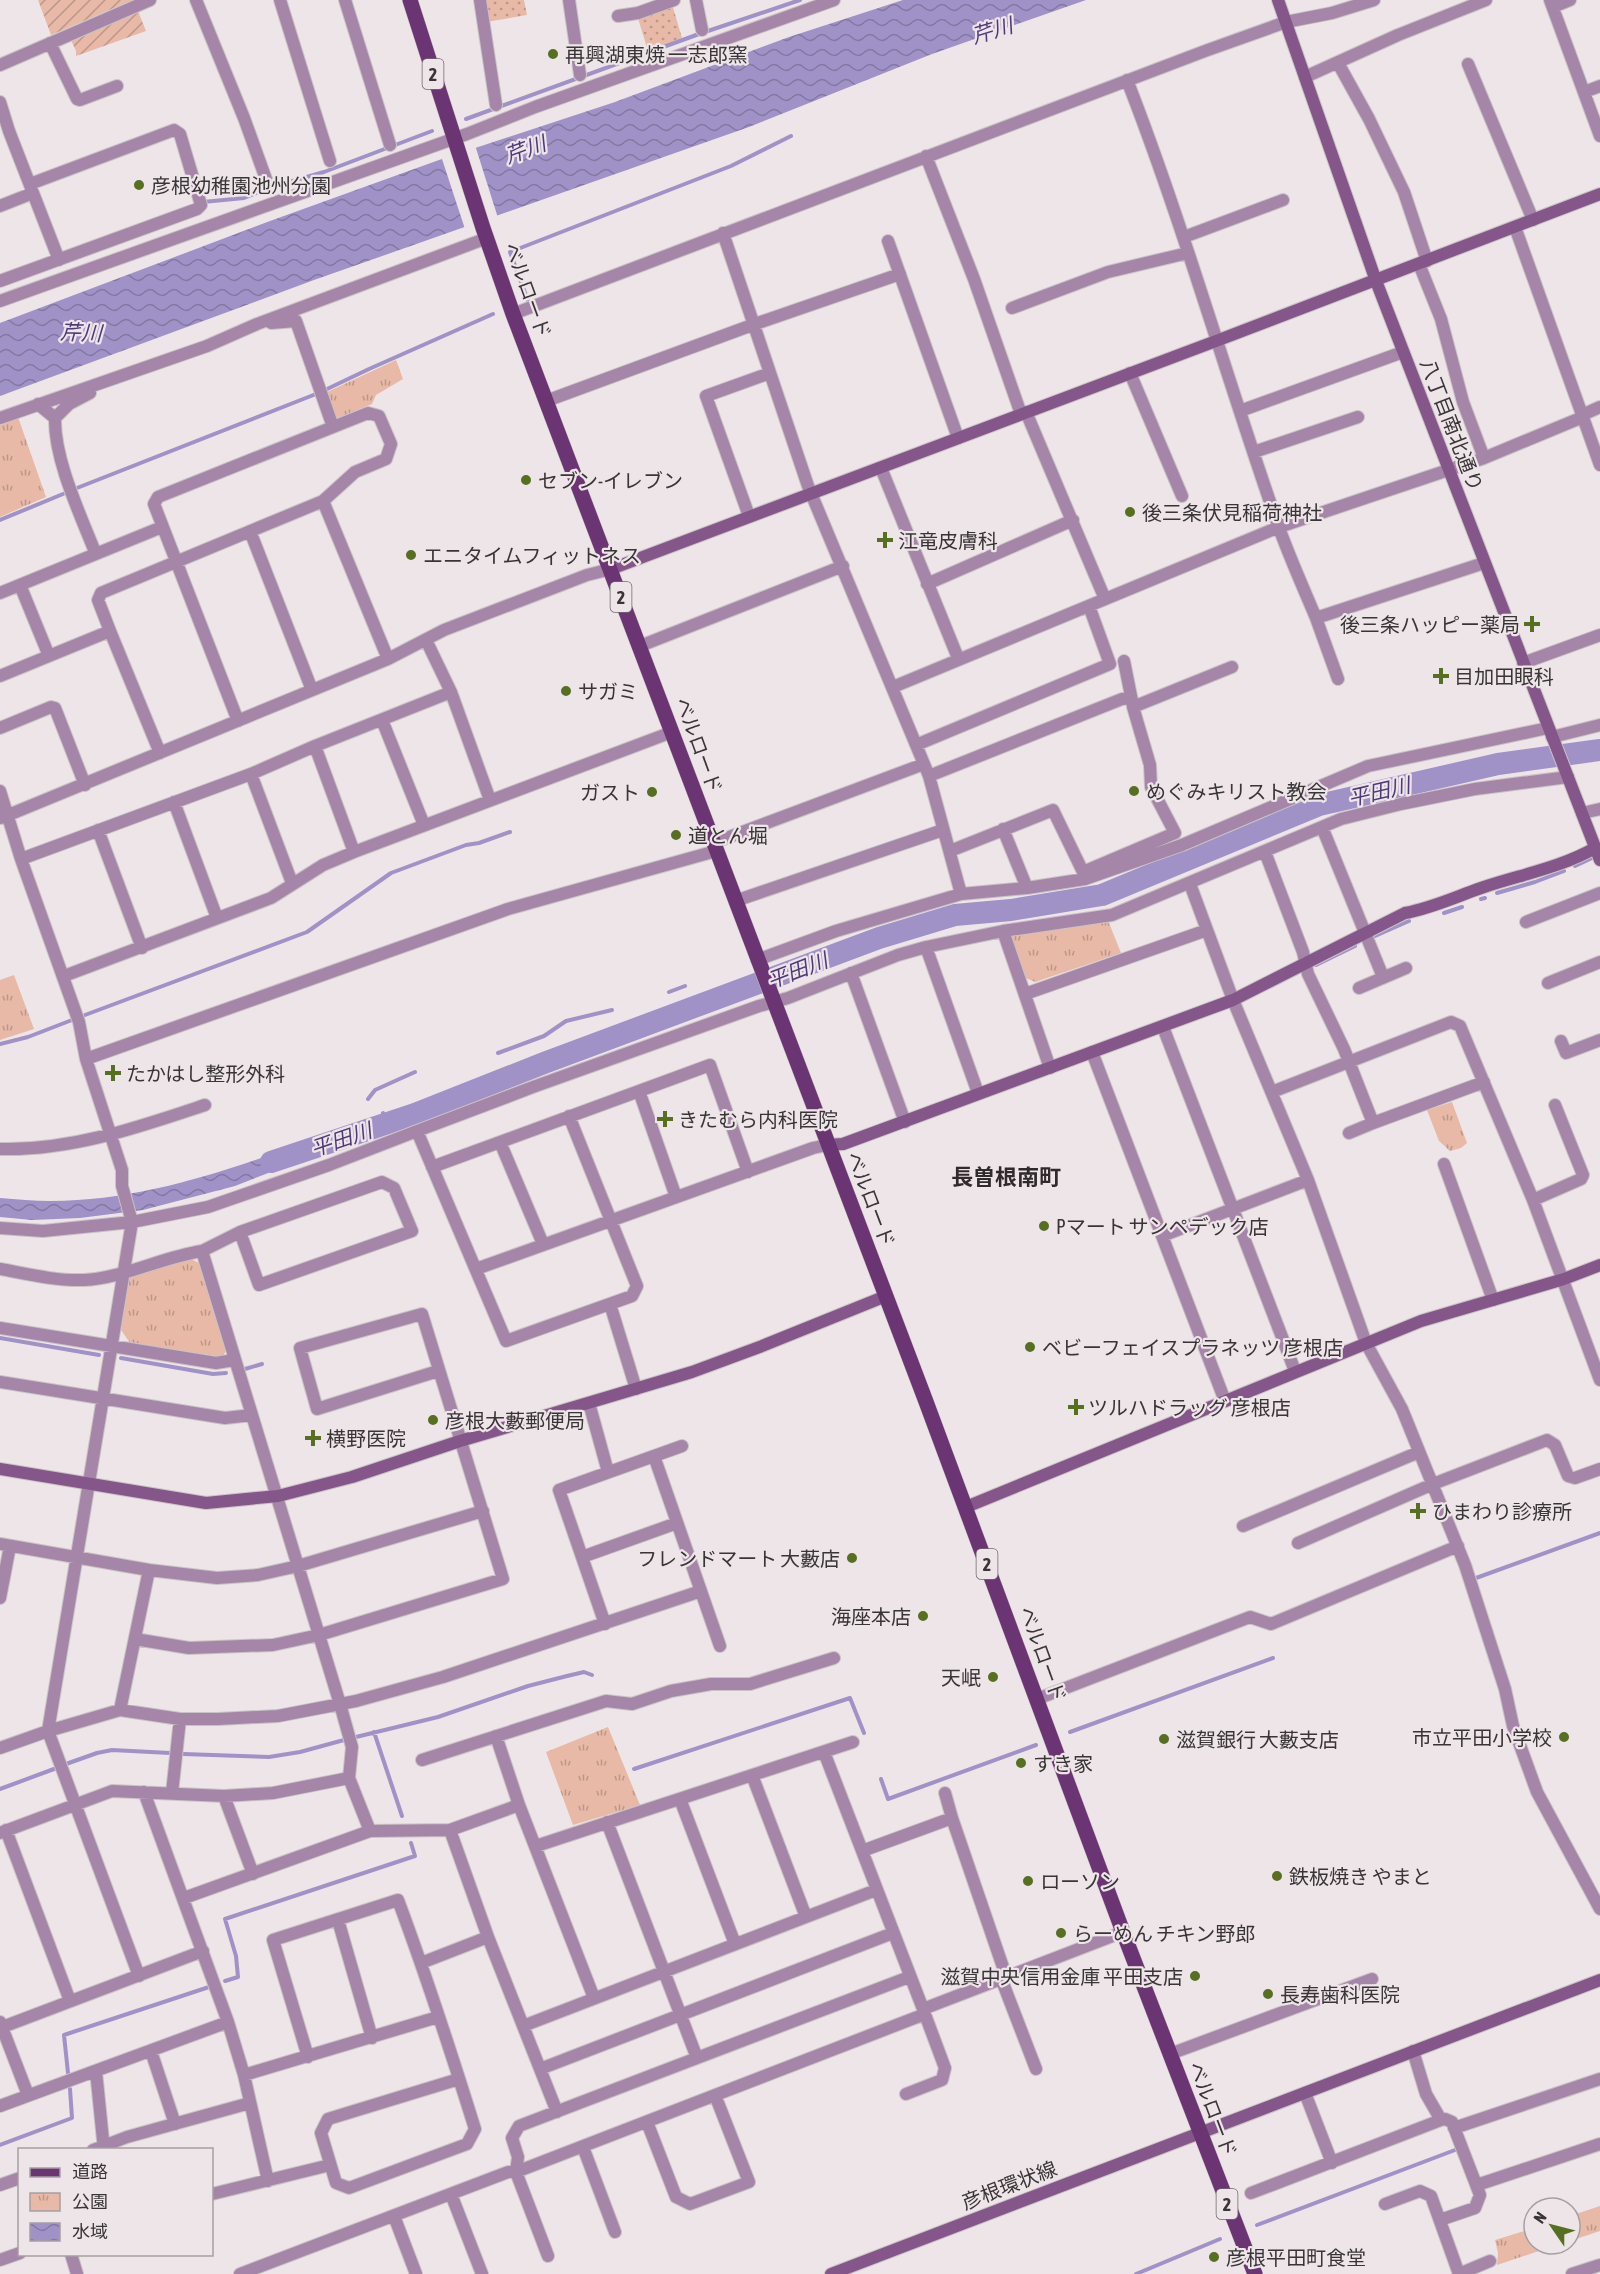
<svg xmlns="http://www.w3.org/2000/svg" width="1600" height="2274" font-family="'Asap Condensed','Noto Sans JP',sans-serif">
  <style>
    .grass { fill: url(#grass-dots) }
    .park { fill: url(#park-tufts) }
    .garden { fill: url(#garden-furrows) }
    .water { fill: url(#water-waves) }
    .pier { fill: #eee5e8 }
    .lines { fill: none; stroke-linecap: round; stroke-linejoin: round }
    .stream { stroke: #a092c7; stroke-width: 4 }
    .river { stroke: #a092c7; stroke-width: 22 }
    .street-casing { stroke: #cac2c5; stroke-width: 14 }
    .secondary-casing { stroke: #cac2c5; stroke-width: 14 }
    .primary-casing { stroke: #cac2c5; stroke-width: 16 }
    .street { stroke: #a586a9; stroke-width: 12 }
    .secondary { stroke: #845689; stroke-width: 12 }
    .primary { stroke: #6b3472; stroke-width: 15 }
    .poi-dot { fill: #566f20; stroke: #eee5e8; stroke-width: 2 }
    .labels { text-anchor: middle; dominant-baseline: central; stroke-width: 4.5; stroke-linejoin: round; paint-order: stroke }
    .shield { fill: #eee5e8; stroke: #6f6a6c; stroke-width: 1.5 }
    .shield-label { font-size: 18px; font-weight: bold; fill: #393537 }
    .poi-label { font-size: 20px; fill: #393537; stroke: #eee5e8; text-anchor: start }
    .street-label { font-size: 20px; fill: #393537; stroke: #eee5e8 }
    .water-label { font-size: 21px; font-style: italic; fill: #4f397b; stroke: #eee5e8 }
    .quarter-label { font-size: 22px; font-weight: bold; fill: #302a2c; stroke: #eee5e8 }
  </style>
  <defs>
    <pattern id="grass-dots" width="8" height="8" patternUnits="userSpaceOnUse" patternTransform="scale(1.5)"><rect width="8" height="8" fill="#e7b9a6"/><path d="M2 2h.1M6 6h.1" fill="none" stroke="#bc9788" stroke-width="1.8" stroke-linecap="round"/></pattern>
    <pattern id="park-tufts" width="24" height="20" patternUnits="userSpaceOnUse" patternTransform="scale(1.5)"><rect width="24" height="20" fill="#e7b9a6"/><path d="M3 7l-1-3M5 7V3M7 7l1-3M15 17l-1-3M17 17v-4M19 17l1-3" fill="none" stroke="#bc9788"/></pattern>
    <pattern id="garden-furrows" width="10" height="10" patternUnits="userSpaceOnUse" patternTransform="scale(1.5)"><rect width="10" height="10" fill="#e7b9a6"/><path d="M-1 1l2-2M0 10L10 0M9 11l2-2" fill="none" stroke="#bc9788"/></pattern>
    <pattern id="water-waves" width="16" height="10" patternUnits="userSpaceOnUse" patternTransform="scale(1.5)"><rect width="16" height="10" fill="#a092c7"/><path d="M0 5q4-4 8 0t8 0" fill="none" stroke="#8378a2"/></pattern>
  </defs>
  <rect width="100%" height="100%" fill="#eee5e8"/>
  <!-- grass -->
  <path class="grass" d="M 482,0 L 524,0 L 527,15 L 486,22 Z
    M 672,4 L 682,38 L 648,51 L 637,15 Z"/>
  <!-- park -->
  <path class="park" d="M 396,360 L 403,379 L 376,395 L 372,404 L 336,419 L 325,393 Z
    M 18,417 L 46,497 L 0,517 L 0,423 Z
    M 1107,918 L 1121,953 L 1035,982 L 1026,978 L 1011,938 L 1013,934 Z
    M 14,975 L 34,1029 L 0,1040 L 0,980 Z
    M 1452,1102 L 1467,1143 L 1461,1148 L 1450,1151 L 1439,1141 L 1427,1110 Z
    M 191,1259 L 199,1263 L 226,1351 L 222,1357 L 130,1343 L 121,1330 L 129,1277 Z
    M 608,1727 L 640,1805 L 573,1825 L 546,1752 Z
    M 1600,2206 L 1600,2231 L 1570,2241 L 1570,2216 Z
    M 1534,2228 L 1534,2244 L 1560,2244 L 1497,2265 L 1498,2253 L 1495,2240 Z"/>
  <!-- garden -->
  <path class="garden" d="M 38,0 L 133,0 L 51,35 Z
    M 138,11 L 146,31 L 76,56 L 76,51 L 71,40 Z"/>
  <!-- water -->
  <path class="water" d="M 903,0 L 1086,0 L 932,54 L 749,127 L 314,280 L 0,396 L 0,323 L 270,221 L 439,160 L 615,102 L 789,37 Z
    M 284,1150 L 312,1156 L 235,1186 L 143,1210 L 80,1218 L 32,1220 L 0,1217 L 0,1198 C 17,1199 34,1201 51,1201 C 131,1201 209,1177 284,1150 Z"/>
  <!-- pier -->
  <path class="pier" d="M 475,145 L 498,218 L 465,229 L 441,156 Z"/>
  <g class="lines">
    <!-- stream -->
    <path class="stream" d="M 466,119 L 699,34 L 800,0
      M 203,202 L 244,198 L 268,188 L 324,172 L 432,131
      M 528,301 L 510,252 L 731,166 L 791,136
      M 325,390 L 369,369 L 493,314
      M 77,488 L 316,394
      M 0,520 L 63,494
      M 1575,866 L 1592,858
      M 1497,893 L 1535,882 L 1564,871
      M 1481,899 L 1485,898
      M 1444,913 L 1462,907
      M 1375,936 L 1409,921
      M 1316,965 L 1355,946
      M 669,992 L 685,986
      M 85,1015 L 307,932 L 391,873 L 466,845 L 479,843 L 510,832
      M 0,1044 L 28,1037 L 72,1020
      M 498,1053 L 544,1036 L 566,1021 L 612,1010
      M 368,1099 L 375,1090 L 415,1072
      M 383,1113 L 387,1123
      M 0,1338 L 99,1355
      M 121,1358 L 213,1374 L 226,1373
      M 245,1369 L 262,1364
      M 1476,1578 L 1600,1533
      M 374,1732 L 402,1816
      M 1070,1732 L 1273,1658
      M 356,1737 L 438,1717 L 528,1686 L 567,1676 L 584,1672 L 592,1675
      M 183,1754 L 269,1757 L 300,1752 L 344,1740
      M 66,1764 L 97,1753 L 112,1750 L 170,1753
      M 634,1769 L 850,1698 L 864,1733
      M 881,1779 L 888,1799 L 1036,1745
      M 0,1789 L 54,1769
      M 225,1981 L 238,1977 L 236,1956 L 225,1919 L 415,1856 L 411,1843
      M 68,2073 L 64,2035 L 209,1987
      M 0,2145 L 72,2118 L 70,2089
      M 1257,2225 L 1455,2150
      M 1136,2274 L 1220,2239"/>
    <!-- river -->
    <path class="river" d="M 271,1162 L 415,1114 L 544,1063 L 879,938 L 955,915 L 1011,910 L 1102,895 L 1319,805 L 1498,764 L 1600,750"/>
    <!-- street casing -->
    <g class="street-casing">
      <path id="street" d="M 196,0 L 244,118 L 266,179
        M 280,0 L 330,161
        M 345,0 L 390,145
        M 480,0 L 496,105
        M 569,0 L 580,75
        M 696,0 L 702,30
        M 1550,0 L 1600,136
        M 1553,7 L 1570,0
        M 618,16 L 638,13 L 674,0
        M 50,43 L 77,99 L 80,100 L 117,86
        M 1338,63 L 1369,119 L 1404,192 L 1427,261
        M 1468,64 L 1533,220
        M 0,65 L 150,0
        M 1305,77 L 1398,35 L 1486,0
        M 1127,80 C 1184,226 1226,377 1278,525 C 1289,556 1303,587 1316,618 L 1484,563
        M 1584,92 L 1600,86
        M 0,102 L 9,131 L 59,260
        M 926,156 L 974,279 L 1021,414
        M 0,206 L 33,193
        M 1515,227 L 1600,465
        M 723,233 L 808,486 L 929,776 L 961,894
        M 1184,237 L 1283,200
        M 888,241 L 958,438
        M 1419,264 L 1441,319 L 1463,402 L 1484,458
        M 0,281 L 197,209 L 201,205 L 180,134 L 174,130 L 30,184
        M 0,301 L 467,134 L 535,107 L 834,0
        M 1012,308 L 1108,272 L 1188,253
        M 513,314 L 1205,51 L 1286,22 L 1332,13 L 1374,0
        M 271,323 L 296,321 L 333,427
        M 1130,373 L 1182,496
        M 546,401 L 755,324 L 900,274
        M 38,404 L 55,418 L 69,404 L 90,393
        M 1240,411 L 1403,352
        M 1026,412 L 1105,599
        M 1582,415 L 1600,407
        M 0,418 L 207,346 L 257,324 L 487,238
        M 55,418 C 54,459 80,514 95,552
        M 1254,452 L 1358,417
        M 881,468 L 958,658
        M 323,501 L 388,659
        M 749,516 L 706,396 L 770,373
        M 250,531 L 312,690
        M 927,584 L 1073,520
        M 20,585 L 49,656
        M 0,593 L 162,527
        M 1316,618 L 1338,679
        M 110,631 L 160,753
        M 426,640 L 451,692
        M 640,646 L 843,566
        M 1124,661 L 1133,706
        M 1523,663 L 1600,635
        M 0,676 L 110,631 L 98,600 L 101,593 L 323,501 L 355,472 L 386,459 L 391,444 L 379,416 L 368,413 L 158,497 L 154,504 L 238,721
        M 893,687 L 1279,527 L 1484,458 L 1583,417
        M 382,720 L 424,825
        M 0,728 L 51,707 L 55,708 L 85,785
        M 1552,737 L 1600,725
        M 916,745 L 1110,664 L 1089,606
        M 315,746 L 354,852
        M 251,774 L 292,883
        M 929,776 L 1122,699 L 1131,698
        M 0,791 L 21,859 L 79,1022 L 86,1059 L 122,1170 L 122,1186 L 132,1222 L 48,1731 L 139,1976
        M 174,802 L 217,918
        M 1582,813 L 1600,809
        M 1,818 L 388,659 L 444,630 L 587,575 L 611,569
        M 1322,827 L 1383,977
        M 1003,829 L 1027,888
        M 98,830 L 142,948
        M 713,843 L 924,764
        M 950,851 L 1053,810 L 1083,872 L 1175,833 L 1151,787 L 1150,765 L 1133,707 L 1232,667
        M 1265,852 L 1303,952 L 1308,974 L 1344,1049 L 1373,1123 L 1484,1082
        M 21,859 L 251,774 L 315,746 L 451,692 L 490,800
        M 1190,884 L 1233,1000 L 1308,1180 L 1366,1343 L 1402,1409 L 1465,1565 L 1505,1689 L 1513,1726 L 1537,1792 L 1600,1909
        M 735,901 L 943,830
        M 1526,922 L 1600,893
        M 1003,931 L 1050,1068
        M 926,947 L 978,1093
        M 757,960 L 836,931 L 961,894 L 1027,888 L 1085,879 L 1182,845 L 1368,766 L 1548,728
        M 851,973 L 905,1122
        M 64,976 L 271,898 L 323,865 L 354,852 L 672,732
        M 1548,983 L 1600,962
        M 1359,988 L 1406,968
        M 1025,994 L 1207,930
        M 1163,1027 L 1295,1371
        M 1561,1041 L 1566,1053 L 1600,1040
        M 1092,1052 L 1225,1401
        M 86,1059 L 508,909 L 716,851
        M 639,1091 L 676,1197
        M 1272,1092 L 1451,1022 L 1460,1026 L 1533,1200 L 1600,1380
        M 569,1116 L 637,1286 L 632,1296 L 506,1341 L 417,1131 L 533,1087 L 759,1006 L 788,998 L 898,955 L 926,947 L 1003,931 L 1112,915 L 1341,819 L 1401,804 L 1475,789 L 1568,777
        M 1349,1133 L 1373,1123
        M 500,1142 L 543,1244
        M 0,1149 C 71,1151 139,1127 205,1105
        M 1444,1164 L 1493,1300
        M 432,1167 L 710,1065 L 748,1172
        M 1533,1200 L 1581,1179 L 1583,1175 L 1555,1105
        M 0,1228 L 43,1231 L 132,1222 L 208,1207 L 329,1165 L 417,1131
        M 1162,1236 L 1308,1180
        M 202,1251 L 240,1232 L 382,1182 L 394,1188 L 412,1231 L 259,1285 L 240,1232
        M 0,1269 C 27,1274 56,1281 84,1280 C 124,1278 162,1257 202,1251 L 340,1704 L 352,1747 L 349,1778 L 370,1831
        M 476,1269 L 813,1148 L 827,1145
        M 610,1304 L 636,1389
        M 0,1328 L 216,1363 L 234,1360
        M 0,1382 L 225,1418 L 252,1415
        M 589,1403 L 608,1472
        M 654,1456 L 720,1646
        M 1243,1526 L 1419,1452
        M 1298,1543 L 1433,1484 L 1547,1440 L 1555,1445 L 1568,1476 L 1575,1478 L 1600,1469
        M 0,1544 L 149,1570 L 217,1578 L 258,1575 L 298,1566 L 483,1511
        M 582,1557 L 677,1523
        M 0,1598 L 10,1546
        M 605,1624 L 559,1490 L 682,1446
        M 135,1639 L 189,1648 L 273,1645 L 319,1635 L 503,1579 L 422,1314 L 300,1348 L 317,1409 L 438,1371
        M 1037,1699 L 1250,1617 L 1271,1624 L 1458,1546
        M 120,1710 L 149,1570
        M 496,1736 L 519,1805 L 594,1998
        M 0,1748 L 48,1731 L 120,1710 L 180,1719 L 218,1719 L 278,1716 L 356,1701 L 443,1677 L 701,1591
        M 824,1752 L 923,2009 L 1123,1932
        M 422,1760 L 606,1701 L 632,1704 L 671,1691 L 711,1684 L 750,1684 L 834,1658
        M 752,1775 L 806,1917
        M 144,1792 L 228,2022 L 244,2075 L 268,2181
        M 172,1793 L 180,1719
        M 945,1793 L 952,1818
        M 224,1796 L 253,1874
        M 680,1799 L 735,1944
        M 607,1822 L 697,2058
        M 6,1830 L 70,2001
        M 450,1830 L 488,1937 L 557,2112
        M 0,1833 L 112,1791 L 224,1796 L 273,1793 L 349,1778
        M 536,1846 L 853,1742
        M 862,1851 L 952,1818 L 1006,1976
        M 184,1898 L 370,1831 L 450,1830 L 519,1805
        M 338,1920 L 372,2038
        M 421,1963 L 488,1937
        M 1001,1978 L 1036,2069
        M 0,2022 L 28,2095
        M 523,2026 L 876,1890
        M 0,2028 L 203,1951
        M 151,2051 L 175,2124
        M 1413,2051 L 1426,2094 L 1441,2120 L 1445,2119 L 1452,2122 L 1480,2195 L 1475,2208 L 1440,2220
        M 1170,2054 L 1372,1979
        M 308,2057 L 273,1940 L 398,1900 C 426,1975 451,2052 475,2129 L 467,2144 L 349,2188 L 336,2183 L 321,2133 L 328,2119 L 459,2079
        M 540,2069 L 893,1933
        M 96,2071 L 104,2150
        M 244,2075 L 438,2017
        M 1305,2093 L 1332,2163
        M 906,2094 L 942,2080 L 945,2068 L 923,2009
        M 0,2106 L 228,2022
        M 647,2122 L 676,2197 L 690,2204 L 749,2182 L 715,2095
        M 1454,2128 L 1600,2079
        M 583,2147 L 615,2232
        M 93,2150 L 127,2137 L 250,2103
        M 0,2185 L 20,2178
        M 1477,2185 L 1600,2144
        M 1251,2193 L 1441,2120
        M 212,2194 L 330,2165
        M 451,2194 L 482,2274
        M 1385,2204 L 1420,2191 L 1431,2196 L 1459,2274
        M 394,2216 L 416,2274
        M 71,2254 L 77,2274
        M 548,2256 L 516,2172 L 518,2157 L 512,2138 L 519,2126 L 909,1977
        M 0,2260 L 20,2253
        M 240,2274 L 508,2172 L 516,2172 L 925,2014
        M 1459,2274 L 1490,2261
        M 1572,2274 L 1600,2265"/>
    </g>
    <!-- secondary casing -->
    <g class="secondary-casing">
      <path id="secondary" d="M 1278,0 L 1376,281 L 1600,860
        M 611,569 L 1216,341 L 1600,194
        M 827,1145 L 843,1144 L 1233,1000 L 1405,913 C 1432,908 1455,897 1481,888 C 1519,875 1560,868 1595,848
        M 0,1469 L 206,1503 L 278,1496 L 352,1477 L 460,1441 L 692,1372 L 762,1346 L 886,1296
        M 966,1507 L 1421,1321 L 1564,1279 L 1600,1265
        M 831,2274 L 1600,1980"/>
    </g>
    <!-- primary casing -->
    <g class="primary-casing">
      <path id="primary" d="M 410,0 L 483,228 L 513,314 L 925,1399 L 1123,1932 L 1255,2274"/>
    </g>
    <!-- street -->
    <use href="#street" class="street"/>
    <!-- secondary -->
    <use href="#secondary" class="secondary"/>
    <!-- primary -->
    <use href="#primary" class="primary"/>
  </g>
  <!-- markers -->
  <g class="poi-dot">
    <circle cx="553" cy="54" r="6"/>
    <circle cx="139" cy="185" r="6"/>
    <circle cx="526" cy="480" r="6"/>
    <circle cx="1130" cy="512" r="6"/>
    <path d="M882 531h6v6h6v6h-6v6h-6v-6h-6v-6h6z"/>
    <circle cx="411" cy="555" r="6"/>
    <path d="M1529 615h6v6h6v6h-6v6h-6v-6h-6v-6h6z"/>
    <path d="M1438 667h6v6h6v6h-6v6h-6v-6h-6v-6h6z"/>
    <circle cx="566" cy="691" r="6"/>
    <circle cx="1134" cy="791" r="6"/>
    <circle cx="652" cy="792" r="6"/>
    <circle cx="676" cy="835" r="6"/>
    <path d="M110 1064h6v6h6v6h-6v6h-6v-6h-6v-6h6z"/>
    <path d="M662 1110h6v6h6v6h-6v6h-6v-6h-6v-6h6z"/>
    <circle cx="1044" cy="1226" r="6"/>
    <circle cx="1030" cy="1347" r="6"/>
    <path d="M1073 1398h6v6h6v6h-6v6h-6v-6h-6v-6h6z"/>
    <circle cx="433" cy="1420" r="6"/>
    <path d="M310 1429h6v6h6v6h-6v6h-6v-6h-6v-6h6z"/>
    <path d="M1415 1502h6v6h6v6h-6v6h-6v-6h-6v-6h6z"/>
    <circle cx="852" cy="1558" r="6"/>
    <circle cx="923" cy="1616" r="6"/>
    <circle cx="993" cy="1677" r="6"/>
    <circle cx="1564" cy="1737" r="6"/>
    <circle cx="1164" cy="1739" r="6"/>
    <circle cx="1021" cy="1763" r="6"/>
    <circle cx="1277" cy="1876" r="6"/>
    <circle cx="1028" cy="1881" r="6"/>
    <circle cx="1061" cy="1933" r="6"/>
    <circle cx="1195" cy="1976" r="6"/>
    <circle cx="1268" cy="1994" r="6"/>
    <circle cx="1214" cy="2257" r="6"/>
  </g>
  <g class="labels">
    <!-- shield labels -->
    <g class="shield">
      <rect x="422.5" y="59" width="21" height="30" rx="4.5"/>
      <rect x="610.5" y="582" width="21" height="30" rx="4.5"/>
      <rect x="976.5" y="1549" width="21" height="30" rx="4.5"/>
      <rect x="1216.5" y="2189" width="21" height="30" rx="4.5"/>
    </g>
    <g class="shield-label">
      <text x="433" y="74">2</text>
      <text x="621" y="597">2</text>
      <text x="987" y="1564">2</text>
      <text x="1227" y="2204">2</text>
    </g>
    <!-- poi labels -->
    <g class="poi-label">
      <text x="565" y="54">再興湖東焼 一志郎窯</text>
      <text x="151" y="185">彦根幼稚園池州分園</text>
      <text x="538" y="480">セブン-イレブン</text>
      <text x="1142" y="512">後三条伏見稲荷神社</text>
      <text x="898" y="540">江竜皮膚科</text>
      <text x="423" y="555">エニタイムフィットネス</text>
      <text x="1520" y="624" text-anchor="end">後三条ハッピー薬局</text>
      <text x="1454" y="676">目加田眼科</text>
      <text x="578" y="691">サガミ</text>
      <text x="1146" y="791">めぐみキリスト教会</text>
      <text x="640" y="792" text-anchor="end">ガスト</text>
      <text x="688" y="835">道とん堀</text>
      <text x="126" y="1073">たかはし整形外科</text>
      <text x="678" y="1119">きたむら内科医院</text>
      <text x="1056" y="1226">Pマート サンペデック店</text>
      <text x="1042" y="1347">ベビーフェイスプラネッツ 彦根店</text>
      <text x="1088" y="1407">ツルハドラッグ 彦根店</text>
      <text x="445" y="1420">彦根大藪郵便局</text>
      <text x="326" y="1438">横野医院</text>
      <text x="1432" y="1511">ひまわり診療所</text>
      <text x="840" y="1558" text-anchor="end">フレンドマート 大藪店</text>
      <text x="911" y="1616" text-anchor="end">海座本店</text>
      <text x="981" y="1677" text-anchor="end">天岷</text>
      <text x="1552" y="1737" text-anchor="end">市立平田小学校</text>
      <text x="1176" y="1739">滋賀銀行 大藪支店</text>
      <text x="1033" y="1763">すき家</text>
      <text x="1289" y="1876">鉄板焼き やまと</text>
      <text x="1040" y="1881">ローソン</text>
      <text x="1073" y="1933">らーめん チキン野郎</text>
      <text x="1183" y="1976" text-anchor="end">滋賀中央信用金庫 平田支店</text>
      <text x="1280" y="1994">長寿歯科医院</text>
      <text x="1226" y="2257">彦根平田町食堂</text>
    </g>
    <!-- street labels -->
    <g class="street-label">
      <text transform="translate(528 290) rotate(70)">ベルロード</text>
      <text transform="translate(1452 425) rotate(69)">八丁目南北通り</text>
      <text transform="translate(699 745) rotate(70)">ベルロード</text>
      <text transform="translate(871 1199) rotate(69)">ベルロード</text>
      <text transform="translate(1043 1654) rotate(70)">ベルロード</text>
      <text transform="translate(1213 2109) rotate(69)">ベルロード</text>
      <text transform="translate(1009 2185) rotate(-21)">彦根環状線</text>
    </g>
    <!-- water labels -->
    <g class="water-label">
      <text transform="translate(992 30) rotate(-17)">芹川</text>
      <text transform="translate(525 149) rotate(-20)">芹川</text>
      <text transform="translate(81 332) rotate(2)">芹川</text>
      <text transform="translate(1379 791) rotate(-13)">平田川</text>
      <text transform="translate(797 970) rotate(-21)">平田川</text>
      <text transform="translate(341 1139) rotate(-19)">平田川</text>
    </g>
    <!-- quarter labels -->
    <g class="quarter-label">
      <text x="1006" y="1177">長曽根南町</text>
    </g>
  </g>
  <!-- legend -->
  <rect x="18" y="2148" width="195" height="108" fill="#eee5e8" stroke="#a69fa1" stroke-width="1.5"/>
  <rect x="30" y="2168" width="30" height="9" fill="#6b3472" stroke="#a69fa1" stroke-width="1.5"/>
  <text x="72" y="2178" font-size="18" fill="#393537">道路</text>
  <rect x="30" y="2193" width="30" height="18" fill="url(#park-tufts)" stroke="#a69fa1" stroke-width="1.5"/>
  <text x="72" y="2208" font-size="18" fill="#393537">公園</text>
  <rect x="30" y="2223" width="30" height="18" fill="url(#water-waves)" stroke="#a69fa1" stroke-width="1.5"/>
  <text x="72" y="2238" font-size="18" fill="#393537">水域</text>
  <!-- north arrow -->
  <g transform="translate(1552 2226) rotate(305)"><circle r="28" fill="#eee5e8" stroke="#a69fa1" stroke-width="1.5"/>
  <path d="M0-4.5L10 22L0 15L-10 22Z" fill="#566f20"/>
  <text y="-9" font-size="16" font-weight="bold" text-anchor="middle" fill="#393537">N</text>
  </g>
</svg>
